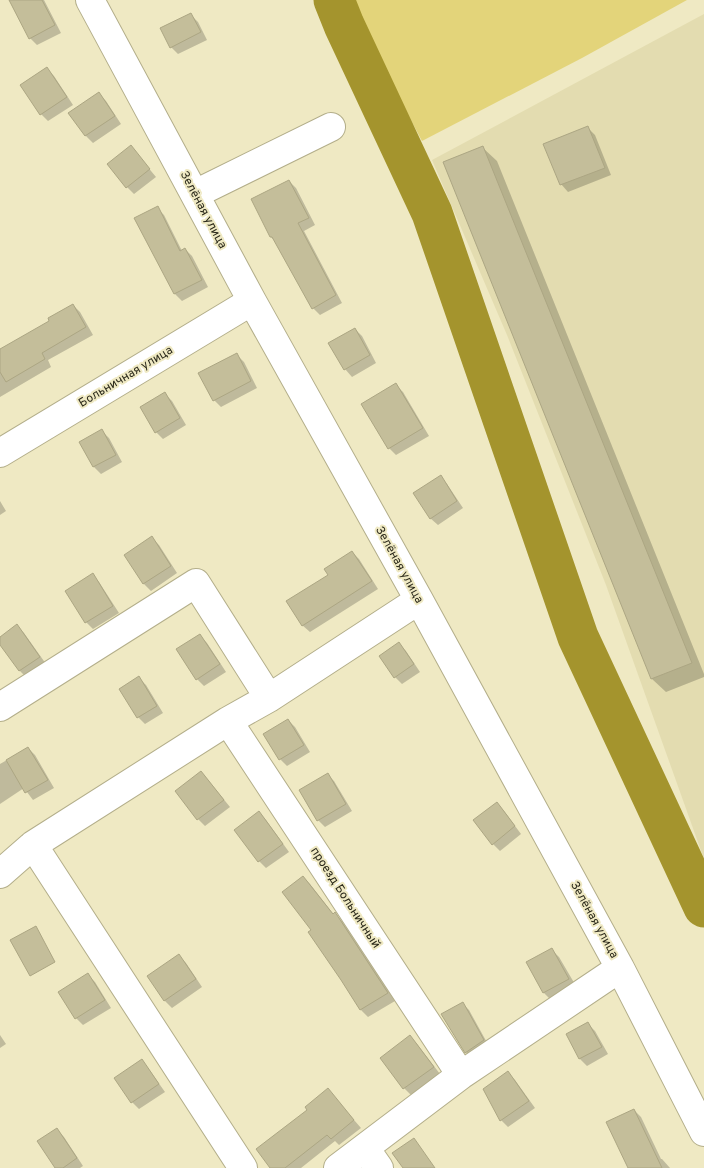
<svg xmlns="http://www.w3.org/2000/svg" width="704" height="1168" font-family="Overpass,sans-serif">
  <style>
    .built { fill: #e3dcb0 }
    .green { fill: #e3d47a }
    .shadow { fill: #0003 }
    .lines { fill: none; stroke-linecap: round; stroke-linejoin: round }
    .river { stroke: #a4942d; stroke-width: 41 }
    .building { fill: #c4be9a; stroke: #aca683 }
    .minor-casing { stroke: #b3ae8a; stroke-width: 30 }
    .minor { stroke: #fff; stroke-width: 28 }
    .labels { text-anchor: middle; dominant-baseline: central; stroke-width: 4; stroke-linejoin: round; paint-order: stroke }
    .street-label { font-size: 12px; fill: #2a281a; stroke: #efe9c3 }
  </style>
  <rect width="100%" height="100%" fill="#efe9c3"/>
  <!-- built -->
  <path class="built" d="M 704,14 L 704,859 L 606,585 L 507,335 L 432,160 Z"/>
  <!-- green -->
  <path class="green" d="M 347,0 L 687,0 L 582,58 L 422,141 Z"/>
  <!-- shadow -->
  <path class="shadow" d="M 10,0 L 44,0 L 61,33 L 37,45 L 30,38 Z
    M 191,15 L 198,22 L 207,40 L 178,54 L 171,47 Z
    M 47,69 L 54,76 L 73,105 L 48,121 L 41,114 Z
    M 99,94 L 106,101 L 121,124 L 93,143 L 86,136 L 70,113 Z
    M 588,128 L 595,135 L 611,175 L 568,192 L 561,184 Z
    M 483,148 L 497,161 L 704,674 L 704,677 L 666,692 L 652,679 L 444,163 Z
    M 137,154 L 156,177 L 134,194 L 127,187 Z
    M 289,181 L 296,188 L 315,225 L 304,231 L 342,303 L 320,315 L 313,308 L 276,242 L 271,237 Z
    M 157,208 L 164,215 L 182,251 L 185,249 L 192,256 L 208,287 L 182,301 L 175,294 L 135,219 Z
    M 73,305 L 80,312 L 93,335 L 48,360 L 51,367 L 0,397 L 0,351 L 51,321 Z
    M 355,329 L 362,336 L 376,363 L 352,377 L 345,369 Z
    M 237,355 L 244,362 L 257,388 L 221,407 L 214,400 Z
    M 396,385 L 403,392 L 429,436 L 396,455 L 389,448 L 363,404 Z
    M 165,394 L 172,401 L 186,425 L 163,439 L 156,432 Z
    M 102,431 L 109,438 L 122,462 L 101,474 L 94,467 L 81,443 Z
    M 440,477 L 447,484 L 463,508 L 438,525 L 430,518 Z
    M 0,501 L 6,511 L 0,515 Z
    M 152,538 L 159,545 L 177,573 L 151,591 L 144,584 L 126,555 Z
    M 352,552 L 359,559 L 378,589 L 310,632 L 302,625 L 329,575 Z
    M 92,575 L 99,582 L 119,613 L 93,629 L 86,622 L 66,591 Z
    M 17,626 L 24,633 L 46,664 L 27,678 L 20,671 L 0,643 L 0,638 Z
    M 200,636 L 207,643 L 226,672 L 204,686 L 197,679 Z
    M 399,644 L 406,651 L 420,672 L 402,684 L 395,677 Z
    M 139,678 L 146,685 L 163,713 L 145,724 L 138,717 Z
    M 288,720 L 295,727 L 310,752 L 287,766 L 280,759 Z
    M 28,748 L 35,755 L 54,788 L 33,800 L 24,788 L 0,804 L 0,764 Z
    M 201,773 L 208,780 L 230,807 L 205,826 L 198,819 Z
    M 327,774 L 334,781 L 352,811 L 325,827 L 318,820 Z
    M 497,804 L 504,811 L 521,834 L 500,851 L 493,844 Z
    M 259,813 L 266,820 L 289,852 L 266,868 L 259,861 L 236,830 Z
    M 303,877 L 310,884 L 334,915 L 335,914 L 342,921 L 395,1001 L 368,1017 L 361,1010 L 313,930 Z
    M 552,950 L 559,957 L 576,986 L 551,1000 L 544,993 L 528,963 Z
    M 179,956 L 186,963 L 202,987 L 172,1008 L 165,1001 L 149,977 Z
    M 88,975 L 95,982 L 111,1008 L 83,1025 L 76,1018 Z
    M 462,1003 L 469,1010 L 490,1048 L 473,1059 L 466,1052 Z
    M 588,1024 L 595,1031 L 608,1054 L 587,1066 L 580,1059 L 568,1035 Z
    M 0,1035 L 6,1044 L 0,1048 Z
    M 410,1037 L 417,1044 L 440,1074 L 411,1095 L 404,1088 L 382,1058 Z
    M 141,1061 L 148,1068 L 165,1092 L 139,1109 L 132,1102 L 116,1079 Z
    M 508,1073 L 515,1080 L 535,1108 L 508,1127 L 501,1120 L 484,1090 Z
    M 328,1090 L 361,1128 L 339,1145 L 335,1141 L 301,1168 L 272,1168 L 309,1110 Z
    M 634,1110 L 641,1117 L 661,1159 L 662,1159 L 670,1168 L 630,1168 Z
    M 57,1130 L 64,1137 L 83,1166 L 80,1168 L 56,1168 Z"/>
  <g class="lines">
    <!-- river -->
    <path class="river" d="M 334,0 L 344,25 L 432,213 L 578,637 L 704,907"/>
  </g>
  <!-- building -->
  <path class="building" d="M 9,0 L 42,0 L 55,25 L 29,39 Z
    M 191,13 L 201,32 L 170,48 L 160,28 Z
    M 47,67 L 67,97 L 40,115 L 20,85 Z
    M 99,92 L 115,116 L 85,136 L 68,113 Z
    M 588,126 L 605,168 L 560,185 L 543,144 Z
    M 131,145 L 150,169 L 126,188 L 107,164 Z
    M 483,146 L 692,663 L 651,679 L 443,162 Z
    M 289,180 L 309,218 L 298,223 L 336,295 L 312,309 L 272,237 L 270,237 L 251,199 Z
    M 158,206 L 180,251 L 185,248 L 202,280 L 174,294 L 134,218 Z
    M 73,304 L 86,327 L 42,353 L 45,359 L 6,382 L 0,372 L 0,349 L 49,321 L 48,318 Z
    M 355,328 L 370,355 L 344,370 L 328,343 Z
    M 237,353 L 251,381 L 213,401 L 198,373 Z
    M 396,383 L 423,428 L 388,449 L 361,404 Z
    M 165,392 L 180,418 L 155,433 L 140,407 Z
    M 102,429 L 116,455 L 93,467 L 79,442 Z
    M 441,475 L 457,501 L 430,519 L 413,493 Z
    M 152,536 L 171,566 L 143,584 L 124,555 Z
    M 352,551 L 372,581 L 302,626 L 286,601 L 328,575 L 324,569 Z
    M 93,573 L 113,606 L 85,623 L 65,591 Z
    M 17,624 L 40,657 L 19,671 L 0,645 L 0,637 Z
    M 200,634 L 220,664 L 196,680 L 176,649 Z
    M 399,642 L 414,664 L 394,678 L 379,656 Z
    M 139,676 L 157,706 L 137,718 L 119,689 Z
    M 288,719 L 304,745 L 279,760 L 263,734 Z
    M 28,747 L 48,780 L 25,793 L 6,760 Z
    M 201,771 L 224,800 L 197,820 L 175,791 Z
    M 328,773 L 346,804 L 317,821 L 299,790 Z
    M 497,802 L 515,826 L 492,845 L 473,820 Z
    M 259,811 L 283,844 L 258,862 L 234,830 Z
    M 303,876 L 333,914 L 335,912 L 388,993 L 360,1010 L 341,980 L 308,932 L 311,930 L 282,892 Z
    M 36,926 L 55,962 L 30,976 L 10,940 Z
    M 552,948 L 569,979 L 543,993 L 526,962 Z
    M 179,954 L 196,979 L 164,1001 L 147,976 Z
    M 88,973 L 105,1000 L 75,1019 L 58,992 Z
    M 463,1002 L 484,1040 L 465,1053 L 441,1014 Z
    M 588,1022 L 602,1047 L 579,1059 L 566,1034 Z
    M 410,1035 L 434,1067 L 403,1089 L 380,1058 Z
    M 142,1059 L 159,1084 L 131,1103 L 114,1078 Z
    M 508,1071 L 529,1101 L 500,1121 L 483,1089 Z
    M 328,1088 L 354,1120 L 331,1139 L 327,1135 L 285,1168 L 270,1168 L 256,1149 L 307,1110 L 305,1107 Z
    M 634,1109 L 662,1168 L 628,1168 L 606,1122 Z
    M 57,1128 L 77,1158 L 63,1168 L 55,1168 L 37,1141 Z
    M 414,1138 L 435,1168 L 403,1168 L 392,1153 Z"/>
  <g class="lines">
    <!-- minor casing -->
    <g class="minor-casing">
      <path id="minor" d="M 90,0 L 252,301 L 419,600 L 620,968 L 704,1132
        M 195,194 L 331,127
        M 0,453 L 252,301
        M 0,707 L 196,583 L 269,698
        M 228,721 L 461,1075
        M 33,845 L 243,1168
        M 0,874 L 33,845 L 228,721 L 269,698 L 419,600
        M 365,1148 L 379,1168
        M 338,1168 L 461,1075 L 620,968"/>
    </g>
    <!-- minor -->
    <use href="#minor" class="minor"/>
  </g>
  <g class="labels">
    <!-- street labels -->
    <g class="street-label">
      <text transform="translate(203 210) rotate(62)">Зелёная улица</text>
      <text transform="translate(126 377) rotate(-31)">Больничная улица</text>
      <text transform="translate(399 565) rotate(61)">Зелёная улица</text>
      <text transform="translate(345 898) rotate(57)">проезд Больничный</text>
      <text transform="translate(594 920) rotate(61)">Зелёная улица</text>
    </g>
  </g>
</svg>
